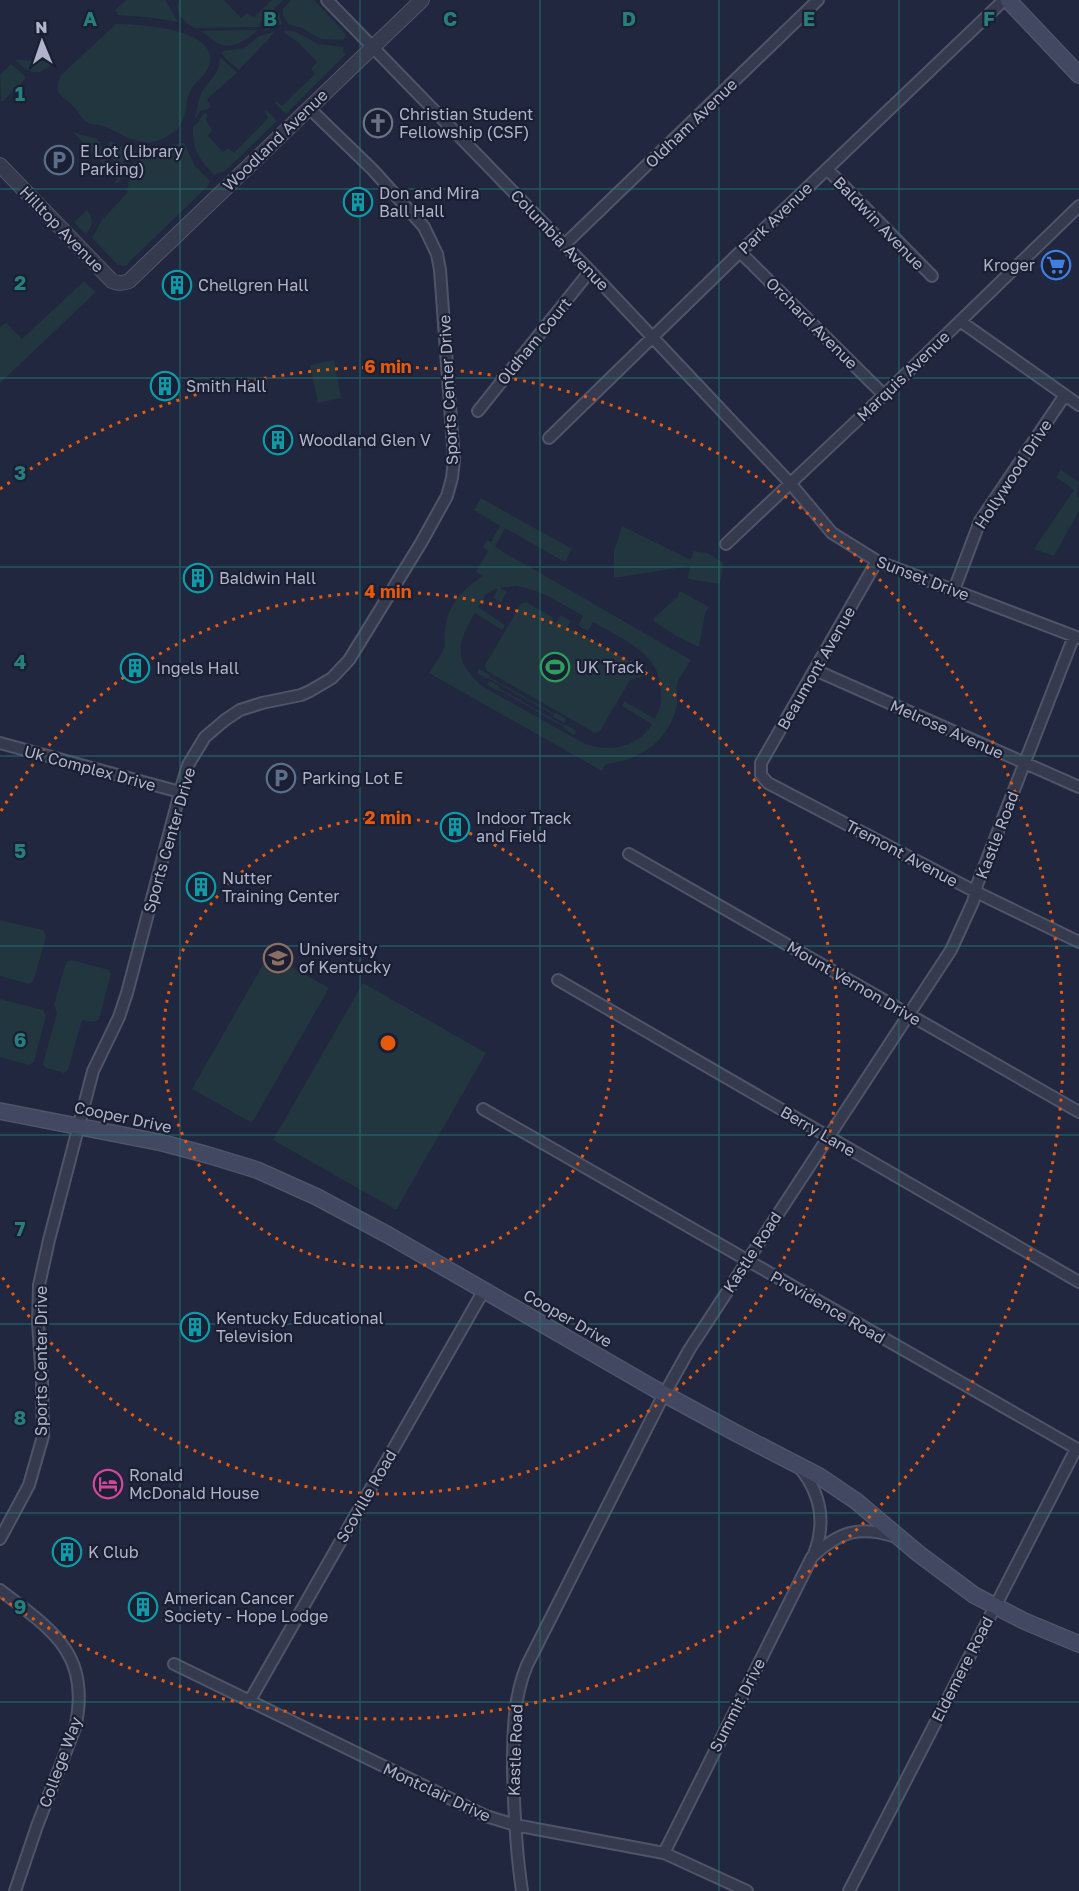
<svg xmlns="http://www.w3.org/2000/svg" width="1079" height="1891" font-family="'Golos Text',sans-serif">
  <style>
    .green { fill: #22363f; fill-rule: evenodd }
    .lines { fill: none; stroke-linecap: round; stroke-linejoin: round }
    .minor-casing { stroke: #505469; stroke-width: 14 }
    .tertiary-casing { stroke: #505469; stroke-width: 16 }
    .secondary-casing { stroke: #505469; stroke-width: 18 }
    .minor { stroke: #353a4e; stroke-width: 10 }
    .tertiary { stroke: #353a4e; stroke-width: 14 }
    .secondary { stroke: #424762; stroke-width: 15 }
    .grid { fill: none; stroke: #277f7c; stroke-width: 1.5; stroke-opacity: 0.55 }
    .ring { fill: none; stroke: #e8590c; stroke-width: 3; stroke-dasharray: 3 6 }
    .labels { text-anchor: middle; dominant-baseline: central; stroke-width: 4.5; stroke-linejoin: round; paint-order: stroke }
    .poi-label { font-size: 16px; fill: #b0b4ca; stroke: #1a1f33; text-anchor: start }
    .street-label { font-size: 16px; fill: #b0b4ca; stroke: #1a1f33 }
    .grid-label { font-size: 20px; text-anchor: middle; font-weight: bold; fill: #277f7c; stroke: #1a1f33; stroke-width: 4.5; stroke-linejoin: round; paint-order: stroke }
    .centre { fill: #e8590c; stroke: #1a1f33; stroke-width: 3 }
    .ring-label { font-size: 18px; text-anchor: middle; font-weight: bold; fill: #e8590c; stroke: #1a1f33; stroke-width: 4.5; stroke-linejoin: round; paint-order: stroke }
  </style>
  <rect width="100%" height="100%" fill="#20273e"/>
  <!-- green -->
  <path class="green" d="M 126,0 L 165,0 L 178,22 L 146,17 L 116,15 L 118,13 L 115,10 Z
    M 179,0 L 224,0 L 241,18 L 247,13 L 254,17 L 272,0 L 283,0 L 261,21 L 259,27 L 194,28 C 186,23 178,17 177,6 Z
    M 291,0 L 314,0 L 346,34 L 344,40 L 321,39 L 302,28 L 288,24 L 283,16 L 283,9 Z
    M 277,14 L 279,14 L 282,24 L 264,31 L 269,21 Z
    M 116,24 C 137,24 216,28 210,62 C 208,74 198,79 192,88 C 184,100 188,117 179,127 C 175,132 169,135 164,138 C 143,149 128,137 108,128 C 93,121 89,130 78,112 C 70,98 50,98 61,75 Z
    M 257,30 C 247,40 231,51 217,43 C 211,39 206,34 200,31 Z
    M 286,30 L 296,32 L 318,44 L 344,47 L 343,52 L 346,54 L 286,114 L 275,103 L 276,101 L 282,106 L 315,74 L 311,69 L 317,62 L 299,43 L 283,32 Z
    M 276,31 L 239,70 L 226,59 L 222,54 L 223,51 L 244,48 L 259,36 Z
    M 221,58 L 237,73 L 207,99 L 211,106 L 208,109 L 200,111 L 195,119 C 197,110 198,98 203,90 C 210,79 219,74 220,59 Z
    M 15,60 L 55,61 C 37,78 32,75 15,60 Z
    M 11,64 L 25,76 L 25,79 L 3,101 L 1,101 L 0,75 Z
    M 265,111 L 267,111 L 277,121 L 225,171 L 214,175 C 199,159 192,150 193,126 L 198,123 L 203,114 L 207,113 L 206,120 L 212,130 L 208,136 L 223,152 L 228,148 L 234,153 L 268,118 Z
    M 72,131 L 81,135 L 96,138 L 100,142 L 106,162 L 121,179 L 119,182 L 114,184 L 117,179 Z
    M 111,141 L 126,149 L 136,150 L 136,152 L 124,160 L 123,173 L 108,153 L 108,143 Z
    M 180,143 L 184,143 L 195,166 L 210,181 L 208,186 L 125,266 L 118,265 L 92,238 L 102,220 L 127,193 L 132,164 L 150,153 Z
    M 87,210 C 94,218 93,226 86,234 L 74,222 Z
    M 84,281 L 96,292 L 0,383 L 0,327 L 6,323 L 22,339 Z
    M 334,360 L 341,398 L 318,403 L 310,365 Z
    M 1061,470 L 1079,482 L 1077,496 L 1079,497 L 1079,511 L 1054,556 L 1034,549 L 1074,490 L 1056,477 Z
    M 481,498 L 572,549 L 565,562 L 505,528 L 495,547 L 691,660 C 687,667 679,677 677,685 C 676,690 678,698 677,704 C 671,739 640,761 606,764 L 602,771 L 429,673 C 434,665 441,656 444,648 C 445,642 444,635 445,629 C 448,605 463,588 483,576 L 476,572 L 488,551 L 483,547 L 487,540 L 491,542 L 500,526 L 474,510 ZM 517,586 C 542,590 562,604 583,616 L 578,625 L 588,631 L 593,622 C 622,639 661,653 661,692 C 662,701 660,710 655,719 L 624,701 L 622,706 L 652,724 C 638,748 609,752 585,744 L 482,686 C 452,660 457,643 475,613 L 502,630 L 505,625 L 478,607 L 486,594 L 498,588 L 493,598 L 501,602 L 507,592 L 500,588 Z
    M 622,526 L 691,560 L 693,551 L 707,553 L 723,563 L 720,584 L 688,579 L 690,566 L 614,578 L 614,551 Z
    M 680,591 L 709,607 L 705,613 L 699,647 L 676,636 L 652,620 L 677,597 Z
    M 526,602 L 552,617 L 553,622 L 556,623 L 561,615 L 571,621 L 566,630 L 569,631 L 574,630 L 634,664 L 636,670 L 647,675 L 630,680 L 600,731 L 595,733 L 487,671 L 485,665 L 521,604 Z
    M 479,669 L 490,675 L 489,677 L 555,714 L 556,713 L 566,719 L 564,723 L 553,717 L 554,715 L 488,678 L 487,679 L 477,673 Z
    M 490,681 L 500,687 L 499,688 L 565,726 L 566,725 L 577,731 L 574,735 L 564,729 L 564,727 L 499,690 L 498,691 L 487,685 Z
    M 0,920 L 43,930 L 46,936 L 34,980 L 29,984 L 0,976 Z
    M 269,954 L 329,988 L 252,1123 L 192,1089 Z
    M 72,960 L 109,970 L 111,974 L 99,1019 L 94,1022 L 82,1020 L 68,1070 L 64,1073 L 46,1068 L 43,1064 L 57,1013 L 54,1005 L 66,962 Z
    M 363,983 L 486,1053 L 396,1210 L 273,1140 Z
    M 0,999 L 43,1010 L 46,1015 L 34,1062 L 29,1065 L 0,1057 Z"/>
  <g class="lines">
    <!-- minor casing -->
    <g class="minor-casing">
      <path id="minor" d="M 327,0 L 590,271 L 790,483 L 832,533 L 877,561 L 1079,638
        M 827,169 L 932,276
        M 564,245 L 818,0
        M 740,252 L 884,395
        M 960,321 L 1079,405
        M 478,411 L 590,271
        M 549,438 L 740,252 L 1004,0
        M 726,544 L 884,395 L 1079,206
        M 877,561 L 761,763 L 761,775 L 768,783 L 976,892 L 1079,942
        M 954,590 L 980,521 L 1065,395
        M 815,670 L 1079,787
        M 0,743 L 180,792
        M 629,854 L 1079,1112
        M 558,980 L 1079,1282
        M 483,1109 L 1079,1450
        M 800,1468 C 821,1494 826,1523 814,1554
        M 0,1539 L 29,1485 L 43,1436 L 42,1381 L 38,1323 L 39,1285 L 49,1240 L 93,1071 L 119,1017 L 127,993 L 182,785 L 188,765 L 205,737 L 225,720 L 240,710 L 262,703 L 301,695 L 310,691 L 332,678 L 349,660 L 421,543 L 447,496 L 452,478 L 454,460 L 440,270 L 437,254 L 424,227 L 373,170 L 309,108
        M 0,1590 C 52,1630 92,1654 75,1728 L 37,1826 L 15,1891
        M 174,1664 L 486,1816 L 515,1825 L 664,1853 L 747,1891
        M 249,1702 L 484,1290
        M 664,1853 L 812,1557 C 839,1531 861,1525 896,1537
        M 522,1891 C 516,1851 514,1811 513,1770 C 513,1735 513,1698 527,1665 L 660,1402 L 689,1350 L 951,950 L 973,902 L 977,885 L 1074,636
        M 849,1891 L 1076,1449"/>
    </g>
    <!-- tertiary casing -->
    <g class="tertiary-casing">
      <path id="tertiary" d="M 0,165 L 112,281 C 119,284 123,283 129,281 L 422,0"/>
    </g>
    <!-- secondary casing -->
    <g class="secondary-casing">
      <path id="secondary" d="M 1008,0 L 1079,75
        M 0,1111 L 163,1143 L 208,1155 L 257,1170 L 317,1197 L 388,1235 L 655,1389 L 734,1432 L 819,1476 L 856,1501 L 919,1554 L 974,1595 L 1024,1621 L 1079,1644"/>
    </g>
    <!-- minor -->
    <use href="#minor" class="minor"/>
    <!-- tertiary -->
    <use href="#tertiary" class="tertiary"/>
    <!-- secondary -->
    <use href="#secondary" class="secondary"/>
  </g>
  <!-- grid -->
  <path class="grid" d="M 180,0 L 180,1891M 360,0 L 360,1891M 540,0 L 540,1891M 719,0 L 719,1891M 899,0 L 899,1891M 0,189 L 1079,189M 0,378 L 1079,378M 0,567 L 1079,567M 0,756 L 1079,756M 0,946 L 1079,946M 0,1135 L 1079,1135M 0,1324 L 1079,1324M 0,1513 L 1079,1513M 0,1702 L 1079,1702"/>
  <!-- distance rings -->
  <g class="ring">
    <circle cx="388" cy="1043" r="225"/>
    <path d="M1 811A451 451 0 1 1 1 1275"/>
    <path d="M0 489A676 676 0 1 1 0 1597"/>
  </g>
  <!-- icons -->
  <defs>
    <g id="church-ring" transform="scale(1.5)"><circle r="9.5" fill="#1a1f33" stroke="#6b7280" stroke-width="1.5"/><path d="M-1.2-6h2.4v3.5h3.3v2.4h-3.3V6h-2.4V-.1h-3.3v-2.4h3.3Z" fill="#6b7280"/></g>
    <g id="parking-ring" transform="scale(1.5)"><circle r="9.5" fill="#1a1f33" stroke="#5c6f8a" stroke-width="1.5"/><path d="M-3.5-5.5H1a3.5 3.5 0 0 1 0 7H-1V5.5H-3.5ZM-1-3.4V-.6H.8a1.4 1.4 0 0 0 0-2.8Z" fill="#5c6f8a"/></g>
    <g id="building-ring" transform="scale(1.5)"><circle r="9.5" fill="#1a1f33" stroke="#0f9aa8" stroke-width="1.5"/><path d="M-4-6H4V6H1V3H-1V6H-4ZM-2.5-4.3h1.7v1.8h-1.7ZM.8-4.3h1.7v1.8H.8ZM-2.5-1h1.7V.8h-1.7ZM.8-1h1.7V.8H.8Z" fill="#0f9aa8"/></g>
    <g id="supermarket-ring" transform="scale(1.5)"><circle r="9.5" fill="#1a1f33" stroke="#3f7fe0" stroke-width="1.5"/><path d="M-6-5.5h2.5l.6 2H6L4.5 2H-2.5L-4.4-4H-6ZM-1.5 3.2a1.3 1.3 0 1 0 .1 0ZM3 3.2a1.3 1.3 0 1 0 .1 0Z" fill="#3f7fe0"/></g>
    <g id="stadium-ring" transform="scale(1.5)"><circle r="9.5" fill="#1a1f33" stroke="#2e9e5b" stroke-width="1.5"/><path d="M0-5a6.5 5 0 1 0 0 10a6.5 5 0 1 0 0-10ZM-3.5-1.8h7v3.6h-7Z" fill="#2e9e5b"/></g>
    <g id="university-ring" transform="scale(1.5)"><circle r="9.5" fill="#1a1f33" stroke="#8d6e63" stroke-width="1.5"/><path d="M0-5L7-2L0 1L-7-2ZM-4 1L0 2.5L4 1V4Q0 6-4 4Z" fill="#8d6e63"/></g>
    <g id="hotel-ring" transform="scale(1.5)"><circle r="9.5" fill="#1a1f33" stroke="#d1479c" stroke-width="1.5"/><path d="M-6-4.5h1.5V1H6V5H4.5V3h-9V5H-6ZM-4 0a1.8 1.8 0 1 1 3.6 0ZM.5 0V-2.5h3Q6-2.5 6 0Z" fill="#d1479c"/></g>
  </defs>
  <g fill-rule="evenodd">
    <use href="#church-ring" x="378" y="123"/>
    <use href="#parking-ring" x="59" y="160"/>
    <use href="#building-ring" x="358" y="202"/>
    <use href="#supermarket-ring" x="1056" y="265"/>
    <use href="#building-ring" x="177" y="285"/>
    <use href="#building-ring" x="165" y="386"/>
    <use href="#building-ring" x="278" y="440"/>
    <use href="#building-ring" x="198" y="578"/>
    <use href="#stadium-ring" x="555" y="667"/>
    <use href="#building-ring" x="135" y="668"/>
    <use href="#parking-ring" x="281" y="778"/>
    <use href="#building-ring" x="455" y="827"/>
    <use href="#building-ring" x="201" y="887"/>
    <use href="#university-ring" x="278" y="958"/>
    <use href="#building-ring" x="195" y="1327"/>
    <use href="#hotel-ring" x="108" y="1484"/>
    <use href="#building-ring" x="67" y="1552"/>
    <use href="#building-ring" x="143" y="1607"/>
  </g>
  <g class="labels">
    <!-- poi labels -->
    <g class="poi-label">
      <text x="399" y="114">Christian Student<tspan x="399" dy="18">Fellowship (CSF)</tspan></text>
      <text x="80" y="151">E Lot (Library<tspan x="80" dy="18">Parking)</tspan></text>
      <text x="379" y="193">Don and Mira<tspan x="379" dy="18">Ball Hall</tspan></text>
      <text x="1035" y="265" text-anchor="end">Kroger</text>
      <text x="198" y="285">Chellgren Hall</text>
      <text x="186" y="386">Smith Hall</text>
      <text x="299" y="440">Woodland Glen V</text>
      <text x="219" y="578">Baldwin Hall</text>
      <text x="576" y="667">UK Track</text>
      <text x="156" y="668">Ingels Hall</text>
      <text x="302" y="778">Parking Lot E</text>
      <text x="476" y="818">Indoor Track<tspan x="476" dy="18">and Field</tspan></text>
      <text x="222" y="878">Nutter<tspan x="222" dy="18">Training Center</tspan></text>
      <text x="299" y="949">University<tspan x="299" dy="18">of Kentucky</tspan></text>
      <text x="216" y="1318">Kentucky Educational<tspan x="216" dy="18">Television</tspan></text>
      <text x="129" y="1475">Ronald<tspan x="129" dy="18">McDonald House</tspan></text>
      <text x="88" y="1552">K Club</text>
      <text x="164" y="1598">American Cancer<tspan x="164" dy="18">Society - Hope Lodge</tspan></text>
    </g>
    <!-- street labels -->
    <g class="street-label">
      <text transform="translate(691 123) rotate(-44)">Oldham Avenue</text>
      <text transform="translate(275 140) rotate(-44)">Woodland Avenue</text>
      <text transform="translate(775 218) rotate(-44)">Park Avenue</text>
      <text transform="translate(879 223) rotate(46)">Baldwin Avenue</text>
      <text transform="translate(62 229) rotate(46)">Hilltop Avenue</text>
      <text transform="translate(560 240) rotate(46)">Columbia Avenue</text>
      <text transform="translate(812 323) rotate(45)">Orchard Avenue</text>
      <text transform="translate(534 341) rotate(-51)">Oldham Court</text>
      <text transform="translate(903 376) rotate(-44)">Marquis Avenue</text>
      <text transform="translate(448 390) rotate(-93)">Sports Center Drive</text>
      <text transform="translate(1013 474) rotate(-57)">Hollywood Drive</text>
      <text transform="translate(923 578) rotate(21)">Sunset Drive</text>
      <text transform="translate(816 668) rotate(-60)">Beaumont Avenue</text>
      <text transform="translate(947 729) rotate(24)">Melrose Avenue</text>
      <text transform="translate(90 768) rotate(15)">Uk Complex Drive</text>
      <text transform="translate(997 835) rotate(-69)">Kastle Road</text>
      <text transform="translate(169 840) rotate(-74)">Sports Center Drive</text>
      <text transform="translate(902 853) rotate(28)">Tremont Avenue</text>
      <text transform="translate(854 983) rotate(30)">Mount Vernon Drive</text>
      <text transform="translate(123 1117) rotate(12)">Cooper Drive</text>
      <text transform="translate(818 1131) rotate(30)">Berry Lane</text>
      <text transform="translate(752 1252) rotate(-57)">Kastle Road</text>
      <text transform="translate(828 1307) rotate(30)">Providence Road</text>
      <text transform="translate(568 1318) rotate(30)">Cooper Drive</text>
      <text transform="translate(41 1361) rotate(-90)">Sports Center Drive</text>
      <text transform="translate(366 1496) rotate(-60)">Scoville Road</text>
      <text transform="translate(962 1669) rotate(-63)">Eldemere Road</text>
      <text transform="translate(737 1705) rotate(-63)">Summit Drive</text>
      <text transform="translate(515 1750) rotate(-88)">Kastle Road</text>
      <text transform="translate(60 1762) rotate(-70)">College Way</text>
      <text transform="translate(437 1792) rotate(25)">Montclair Drive</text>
    </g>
  </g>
  <g class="grid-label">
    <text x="90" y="26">A</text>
    <text x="270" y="26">B</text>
    <text x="450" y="26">C</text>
    <text x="629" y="26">D</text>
    <text x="809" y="26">E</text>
    <text x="989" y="26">F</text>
    <text x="20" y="101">1</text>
    <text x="20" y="290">2</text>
    <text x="20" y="480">3</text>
    <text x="20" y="669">4</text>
    <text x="20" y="858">5</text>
    <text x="20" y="1047">6</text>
    <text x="20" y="1236">7</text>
    <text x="20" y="1425">8</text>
    <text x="20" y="1614">9</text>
  </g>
  <circle cx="388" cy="1043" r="9" class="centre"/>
  <g class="ring-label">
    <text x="388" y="373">6 min</text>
    <text x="388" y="598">4 min</text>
    <text x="388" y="824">2 min</text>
  </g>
  <!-- north arrow -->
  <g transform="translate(42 42) rotate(358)" stroke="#1a1f33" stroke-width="4.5" paint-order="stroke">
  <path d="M0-4.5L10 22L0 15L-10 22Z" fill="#b0b4ca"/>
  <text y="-9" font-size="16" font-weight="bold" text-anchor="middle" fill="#b0b4ca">N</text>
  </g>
</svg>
